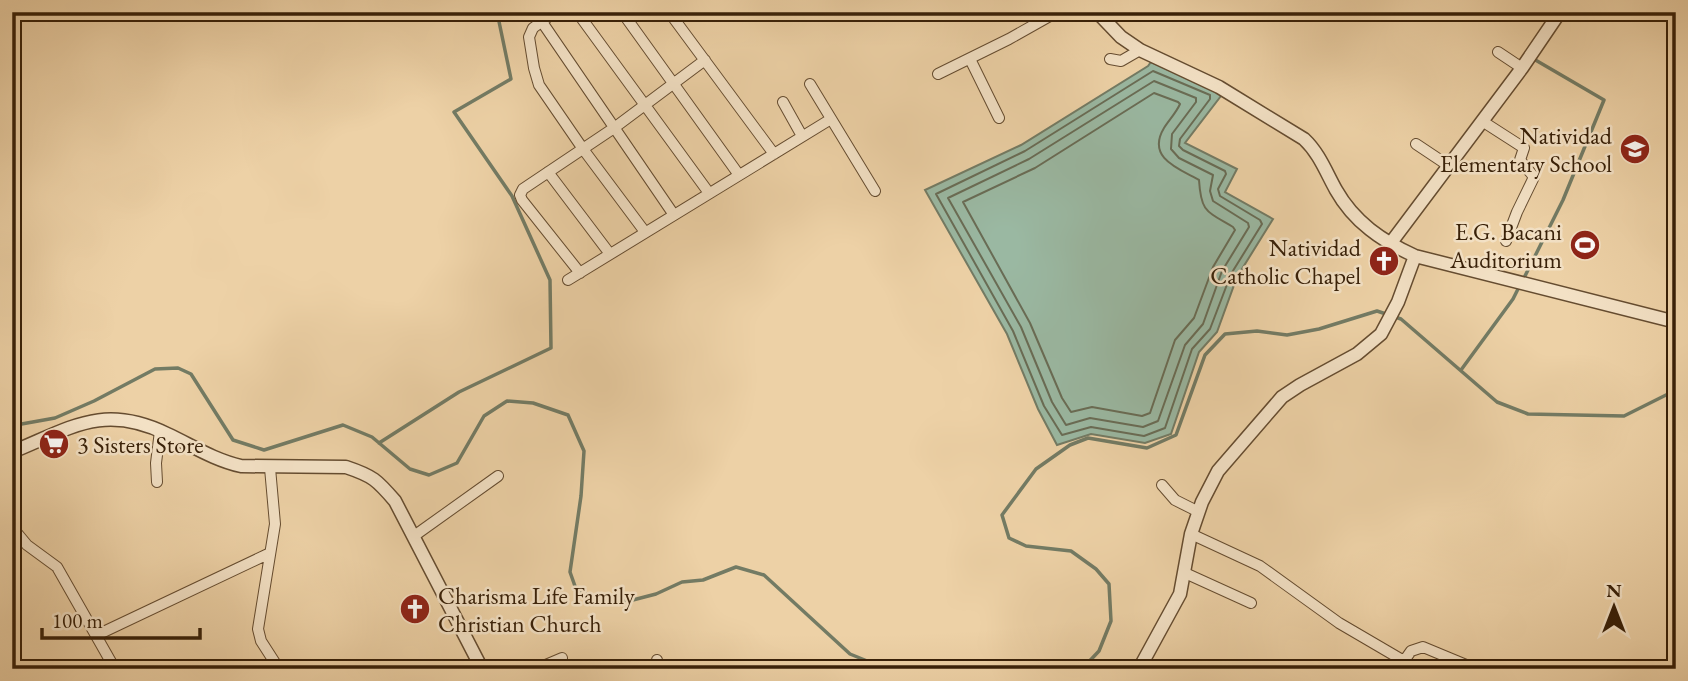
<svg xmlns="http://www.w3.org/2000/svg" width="1688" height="681" font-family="'EB Garamond',serif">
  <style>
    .water { fill: #9ab8a2; stroke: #737b64; stroke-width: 2 }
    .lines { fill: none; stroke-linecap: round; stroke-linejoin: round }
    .shore { stroke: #696c55; stroke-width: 2 }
    .stream { stroke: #737b64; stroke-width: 3.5 }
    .minor-casing { stroke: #654c30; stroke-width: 12 }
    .tertiary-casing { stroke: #654c30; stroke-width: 15 }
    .minor { stroke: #f3e1c5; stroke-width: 10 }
    .tertiary { stroke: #f3e1c5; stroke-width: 12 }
    .labels { text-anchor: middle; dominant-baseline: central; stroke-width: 5; stroke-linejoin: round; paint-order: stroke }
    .poi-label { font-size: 24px; fill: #382008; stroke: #f3e1c5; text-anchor: end }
  </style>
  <rect width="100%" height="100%" fill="#edd1a6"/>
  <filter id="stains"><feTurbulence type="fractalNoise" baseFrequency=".00286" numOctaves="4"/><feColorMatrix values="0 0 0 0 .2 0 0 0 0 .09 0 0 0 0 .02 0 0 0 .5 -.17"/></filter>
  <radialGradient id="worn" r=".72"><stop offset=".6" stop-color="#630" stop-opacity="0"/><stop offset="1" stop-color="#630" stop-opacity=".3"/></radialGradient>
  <!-- water -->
  <path class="water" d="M 1151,62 L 1224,92 L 1185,143 L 1237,169 L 1225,192 L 1273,219 L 1237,277 L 1217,332 L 1199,352 L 1171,434 L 1145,443 L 1091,434 L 1057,445 L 1038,409 L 1007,334 L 925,190 L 1021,145 L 1148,66 Z"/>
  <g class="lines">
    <!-- shore -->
    <path class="shore" d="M 1153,71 L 1210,95 L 1210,99 L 1180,139 L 1179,146 L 1183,150 L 1225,171 L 1226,174 L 1218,189 L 1220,196 L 1260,220 L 1262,224 L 1231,274 L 1210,329 L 1192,349 L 1165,428 L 1144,436 L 1091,427 L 1062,435 L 1044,406 L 1013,331 L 936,194 L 1025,151 Z
      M 1154,81 L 1196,98 L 1196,102 L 1172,134 L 1171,149 L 1179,158 L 1213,175 L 1210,191 L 1213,201 L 1248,223 L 1249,227 L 1222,271 L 1203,324 L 1185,345 L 1158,421 L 1143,427 L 1090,418 L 1066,425 L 1052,402 L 1021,327 L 948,198 L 1029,159 Z
      M 1154,93 L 1178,102 L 1180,104 C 1176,113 1169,120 1164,128 C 1146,158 1179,169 1199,180 C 1201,212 1206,211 1233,227 L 1235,230 L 1213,267 L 1194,318 L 1175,340 L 1150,413 L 1142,416 L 1092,407 L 1071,412 L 1062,398 L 1030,323 L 963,202 L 1035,168 Z"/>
    <!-- stream -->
    <path class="stream" d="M 1523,280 L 1563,200 L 1604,100 L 1532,58
      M 1461,370 L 1513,299 L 1519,287
      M 12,421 L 16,425 L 55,418 L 94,401 L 155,369 L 178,368 L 191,374 L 233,440 L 264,450 L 343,425 L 372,437 L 410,469 L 429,475 L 457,463 L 484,416 L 507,401 L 533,403 L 568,415 L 584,451 L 581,496 L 570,572 L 576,589 L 599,600 L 629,601 L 656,594 L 682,582 L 703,580 L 736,567 L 764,575 L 850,654 L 877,665 L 898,669
      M 379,443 L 459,392 L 551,348 L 550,280 L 512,196 L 454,112 L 511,79 L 497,12
      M 991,669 L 1018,669
      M 1082,669 L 1099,651 L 1111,621 L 1109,584 L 1096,569 L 1071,551 L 1026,546 L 1009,538 L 1002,515 L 1036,469 L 1070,445 L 1088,438 L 1147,448 L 1176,435 L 1205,355 L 1225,334 L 1257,331 L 1287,335 L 1319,329 L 1377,311 L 1401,319 L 1497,402 L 1528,414 L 1624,416 L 1676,390"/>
    <!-- minor casing -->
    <g class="minor-casing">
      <path id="minor" d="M 555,12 L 533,28 L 529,37 L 534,68 L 539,85 L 583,149 L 645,232
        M 577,12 L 709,193
        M 622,12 L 739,175
        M 669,12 L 774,154
        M 542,22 L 674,215
        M 1498,52 L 1522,68
        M 970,59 L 999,118
        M 1110,59 L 1121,61 L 1140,50
        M 938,74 L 1009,39 L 1057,12
        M 810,84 L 875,191
        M 783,102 L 802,136
        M 1482,121 L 1524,148 L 1520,160 L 1534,177 L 1517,212 L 1506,241
        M 1416,144 L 1449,166
        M 548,172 L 610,254
        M 580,273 L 522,200 L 520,195 L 523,189 L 614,128 L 705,60
        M 568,280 L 831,119
        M 270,468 L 275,524 L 258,629 L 261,641 L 279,669
        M 157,482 L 156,463 L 160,431
        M 1162,485 L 1175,500 L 1199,512
        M 12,527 L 27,545 L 57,567 L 115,669
        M 1191,534 L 1260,566 L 1339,623 L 1404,661 L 1411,651 L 1423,647 L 1476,669
        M 414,536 L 498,476
        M 1185,573 L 1251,603
        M 97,635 L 268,554
        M 536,669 L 562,658
        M 656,669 L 657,660"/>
    </g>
    <!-- tertiary casing -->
    <g class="tertiary-casing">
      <path id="tertiary" d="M 1097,12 L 1121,37 L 1140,50 L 1219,87 L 1304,139 C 1319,153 1326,172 1336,190 C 1354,222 1382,241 1415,256 L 1676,322
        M 1390,244 L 1522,68 L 1560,12
        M 12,452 C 71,428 103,403 167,434 C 191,445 214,460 241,466 L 346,467 C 373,476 377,480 395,501 L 482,669
        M 1139,669 L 1180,594 L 1191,534 L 1202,502 L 1218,471 L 1282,397 L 1300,385 L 1357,354 L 1381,334 L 1398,302 L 1415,256"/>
    </g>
    <!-- minor -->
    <use href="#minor" class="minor"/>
    <!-- tertiary -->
    <use href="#tertiary" class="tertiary"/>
  </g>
  <!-- icons -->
  <defs>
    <g id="school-disc" transform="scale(1.575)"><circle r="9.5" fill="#8f2418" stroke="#f3e1c5"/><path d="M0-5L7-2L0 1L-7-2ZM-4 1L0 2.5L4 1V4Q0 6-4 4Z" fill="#fff"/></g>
    <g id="stadium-disc" transform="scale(1.575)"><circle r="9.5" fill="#8f2418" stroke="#f3e1c5"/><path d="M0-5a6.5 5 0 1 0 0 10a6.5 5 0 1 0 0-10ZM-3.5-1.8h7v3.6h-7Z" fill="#fff"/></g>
    <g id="church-disc" transform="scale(1.575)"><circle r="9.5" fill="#8f2418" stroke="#f3e1c5"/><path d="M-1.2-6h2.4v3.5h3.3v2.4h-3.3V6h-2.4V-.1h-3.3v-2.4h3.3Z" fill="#fff"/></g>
    <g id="supermarket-disc" transform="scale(1.575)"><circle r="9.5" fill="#8f2418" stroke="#f3e1c5"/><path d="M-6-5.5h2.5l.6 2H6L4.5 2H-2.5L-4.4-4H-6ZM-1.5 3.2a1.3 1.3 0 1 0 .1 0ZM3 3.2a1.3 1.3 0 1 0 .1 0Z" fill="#fff"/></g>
  </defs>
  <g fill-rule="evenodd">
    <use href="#school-disc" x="1635" y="149"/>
    <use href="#stadium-disc" x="1585" y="245"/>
    <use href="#church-disc" x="1384" y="261"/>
    <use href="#supermarket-disc" x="54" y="444"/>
    <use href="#church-disc" x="415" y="609"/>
  </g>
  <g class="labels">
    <!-- poi labels -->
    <g class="poi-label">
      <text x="1612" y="135">Natividad<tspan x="1612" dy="28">Elementary School</tspan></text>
      <text x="1562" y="231">E.G. Bacani<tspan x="1562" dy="28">Auditorium</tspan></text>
      <text x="1361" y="247">Natividad<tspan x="1361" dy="28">Catholic Chapel</tspan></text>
      <text x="77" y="444" text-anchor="start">3 Sisters Store</text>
      <text x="438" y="595" text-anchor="start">Charisma Life Family<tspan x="438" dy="28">Christian Church</tspan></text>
    </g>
  </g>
  <!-- margin -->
  <rect width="1688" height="681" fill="none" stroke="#edd1a6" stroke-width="42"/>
  <rect x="14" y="14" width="1660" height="653" fill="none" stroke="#382008" stroke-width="3.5"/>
  <rect x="21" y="21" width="1646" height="639" fill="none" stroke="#382008" stroke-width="2"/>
  <!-- north arrow -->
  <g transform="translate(1614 607)" stroke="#f3e1c5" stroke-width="5" paint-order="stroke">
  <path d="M0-5L12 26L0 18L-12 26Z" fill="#382008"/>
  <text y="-10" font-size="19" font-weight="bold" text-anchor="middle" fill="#382008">N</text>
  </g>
  <!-- scale -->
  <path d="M42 628v10h158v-10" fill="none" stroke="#382008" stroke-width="3.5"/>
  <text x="52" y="628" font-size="21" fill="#382008" stroke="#f3e1c5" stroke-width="5" paint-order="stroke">100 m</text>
  <rect width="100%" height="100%" filter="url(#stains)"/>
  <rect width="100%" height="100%" fill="url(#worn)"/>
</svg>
